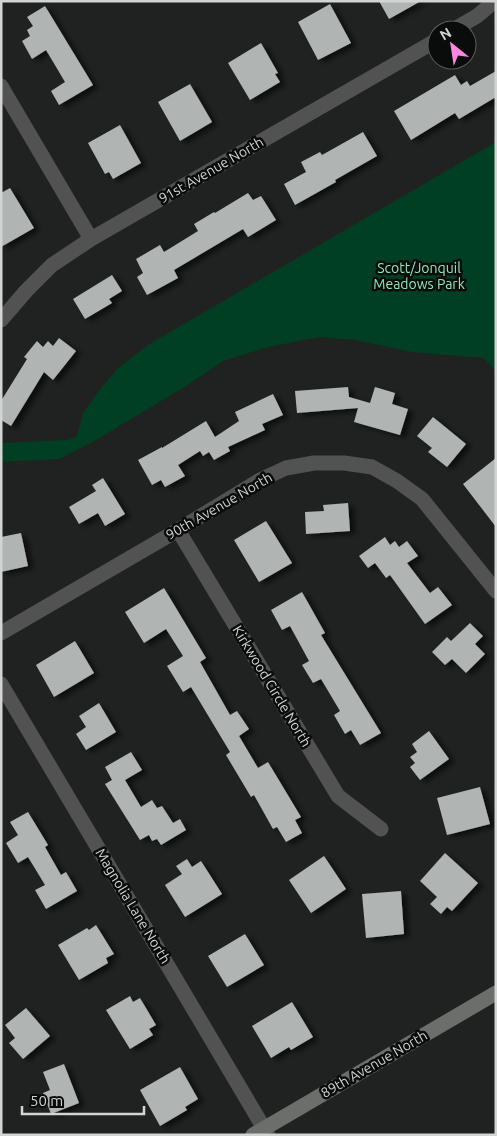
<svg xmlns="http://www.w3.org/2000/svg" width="497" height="1136" font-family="Ubuntu,sans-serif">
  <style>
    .green { fill: #003f23 }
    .building { fill: #b0b4b2; filter: url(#shadow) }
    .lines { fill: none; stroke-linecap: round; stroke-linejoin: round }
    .street { stroke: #515251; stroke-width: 15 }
    .secondary { stroke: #6c6e6c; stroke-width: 15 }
    .labels { text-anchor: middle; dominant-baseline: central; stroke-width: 5; stroke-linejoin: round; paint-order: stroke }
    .street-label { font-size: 14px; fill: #d3d5d4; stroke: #0a0b0b }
    .park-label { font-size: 14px; fill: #8fe9b4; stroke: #0a0b0b }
  </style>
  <defs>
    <filter id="shadow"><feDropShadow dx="5.5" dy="3" stdDeviation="2.5" flood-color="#0009"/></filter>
  </defs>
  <rect width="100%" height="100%" fill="#202221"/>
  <!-- green -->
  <path class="green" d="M 496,142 L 496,371 L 484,358 L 412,352 L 355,340 L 319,337 L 268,347 L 223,361 L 186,386 L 96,440 L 59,459 L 1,462 L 1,443 L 68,440 L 77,436 L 83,413 L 98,392 L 117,369 L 148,345 Z"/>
  <!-- building -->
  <path class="building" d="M 379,1 L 421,1 L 389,19 Z
    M 330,4 L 351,43 L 318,60 L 298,22 Z
    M 45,6 L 93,85 L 59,105 L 51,91 L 65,82 L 46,50 L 32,59 L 22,41 L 30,36 L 27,30 L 33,26 L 27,17 Z
    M 261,43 L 278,73 L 275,74 L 280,82 L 250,100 L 228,63 Z
    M 496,71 L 496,97 L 459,119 L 455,113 L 411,140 L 394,111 L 455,75 L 461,85 L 467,81 L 470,86 Z
    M 190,84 L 212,122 L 180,141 L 158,102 Z
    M 120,125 L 141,163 L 113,179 L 109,172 L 105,174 L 88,143 Z
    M 363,132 L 377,156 L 335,180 L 336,182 L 295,205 L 284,184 L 306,172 L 301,162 L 320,152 L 322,155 Z
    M 10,188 L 34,228 L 1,247 L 1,193 Z
    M 248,193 L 253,200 L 261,196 L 276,220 L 248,237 L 243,229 L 174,270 L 178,278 L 147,295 L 137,277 L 143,273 L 136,259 L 160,245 L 164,252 L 198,231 L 194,224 L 214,212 L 215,213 Z
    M 112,275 L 122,291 L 109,299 L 112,303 L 85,319 L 73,299 Z
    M 59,338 L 76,351 L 53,380 L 44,372 L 11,426 L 1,420 L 1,401 L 27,359 L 24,357 L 37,341 L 43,347 L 48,341 L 53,346 Z
    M 348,387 L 349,397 L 370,403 L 375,387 L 395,393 L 392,404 L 408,409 L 400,435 L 354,422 L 358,408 L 297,413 L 295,391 Z
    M 273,394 L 283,415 L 262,424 L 265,430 L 228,447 L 230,451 L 214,460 L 209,452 L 203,456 L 200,451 L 178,465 L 185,476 L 165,487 L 161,480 L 152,485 L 138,460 L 162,447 L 162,448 L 206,421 L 215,437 L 239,421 L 235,412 Z
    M 433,417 L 466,444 L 447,467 L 428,452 L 432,448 L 417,436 Z
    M 496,458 L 496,527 L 463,484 Z
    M 103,478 L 125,514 L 105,526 L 98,513 L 79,524 L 69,507 L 96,491 L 92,485 Z
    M 348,503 L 350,531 L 306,534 L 305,512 L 324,511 L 323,505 Z
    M 266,521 L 292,563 L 259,582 L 234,540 Z
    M 21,533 L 28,566 L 1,572 L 1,537 Z
    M 385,537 L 390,545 L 395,541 L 399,547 L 407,541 L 418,556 L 407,563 L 430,593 L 438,587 L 452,605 L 425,624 L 390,575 L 386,578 L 375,563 L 368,568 L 359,556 Z
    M 164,588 L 206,658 L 200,662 L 230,715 L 237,711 L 249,729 L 239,736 L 258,768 L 268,762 L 301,817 L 295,820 L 302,833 L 286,842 L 277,827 L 273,829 L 254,795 L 251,797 L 226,755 L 230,752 L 191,687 L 183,692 L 167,666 L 183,656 L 166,629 L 144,643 L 125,612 Z
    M 302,592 L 325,633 L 321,635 L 381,733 L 360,745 L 351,730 L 345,734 L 334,715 L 340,711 L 321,679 L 313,683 L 302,665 L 309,661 L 290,626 L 282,630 L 271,610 Z
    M 470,623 L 483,636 L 475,644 L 485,654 L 466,673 L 452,659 L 445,665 L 432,652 L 447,637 L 451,641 Z
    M 75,641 L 94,673 L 54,697 L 36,665 Z
    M 99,703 L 116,732 L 86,750 L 76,734 L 86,727 L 79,716 Z
    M 429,731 L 449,759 L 420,780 L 410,767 L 415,763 L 410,757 L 417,752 L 412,744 Z
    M 131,752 L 142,770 L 125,780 L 141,807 L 152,800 L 157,808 L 162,806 L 173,823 L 180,819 L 186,830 L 161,845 L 157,839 L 152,841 L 149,835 L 140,840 L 105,784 L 112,780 L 105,767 Z
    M 480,787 L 490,824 L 447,835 L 437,798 Z
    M 28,812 L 48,845 L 45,847 L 61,875 L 66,872 L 77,891 L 46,909 L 35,890 L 45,885 L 28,857 L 18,863 L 6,843 L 18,835 L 10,822 Z
    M 445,853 L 478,883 L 452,911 L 447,907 L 441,914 L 430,904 L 437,897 L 420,881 Z
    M 324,856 L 346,889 L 311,913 L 289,880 Z
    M 187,859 L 192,867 L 201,861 L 222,894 L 185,917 L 165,885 L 182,874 L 176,866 Z
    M 401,891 L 404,934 L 366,938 L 362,894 Z
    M 96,925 L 114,954 L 106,958 L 108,963 L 79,980 L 58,945 L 87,928 L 89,930 Z
    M 245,934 L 264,965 L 227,987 L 208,956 Z
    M 130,996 L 133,1002 L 140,998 L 156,1025 L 149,1029 L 153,1035 L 130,1049 L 106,1010 Z
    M 292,1002 L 313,1037 L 291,1050 L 289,1047 L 271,1058 L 252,1026 Z
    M 26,1008 L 50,1036 L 23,1059 L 9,1043 L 15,1038 L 5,1025 Z
    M 64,1064 L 79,1103 L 51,1114 L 43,1093 L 50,1090 L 43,1072 Z
    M 180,1067 L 198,1099 L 185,1107 L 187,1110 L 160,1126 L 140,1090 Z"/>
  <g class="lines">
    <!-- street -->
    <path class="street" d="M 453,30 L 477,16 L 495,1
      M 1,86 L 91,239
      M 1,320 L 26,291 L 52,265 L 91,239 L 437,40
      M 178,530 L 338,796 L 381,829
      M 1,633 L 178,530 L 260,480 L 286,468 L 314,463 L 344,463 L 372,467 L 397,481 L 422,499 L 496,591
      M 1,684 L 268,1135"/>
    <!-- secondary -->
    <path class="secondary" d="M 253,1135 L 496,993"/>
  </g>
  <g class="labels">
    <!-- street labels -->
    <g class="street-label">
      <text transform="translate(211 170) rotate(-30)">91st Avenue North</text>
      <text transform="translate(219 506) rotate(-30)">90th Avenue North</text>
      <text transform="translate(272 686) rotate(59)">Kirkwood Circle North</text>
      <text transform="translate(133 906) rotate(59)">Magnolia Lane North</text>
      <text transform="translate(374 1064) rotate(-30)">89th Avenue North</text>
    </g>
    <!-- park labels -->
    <g class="park-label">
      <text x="419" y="268">Scott/Jonquil<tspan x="419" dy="16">Meadows Park</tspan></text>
    </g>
  </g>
  <!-- border -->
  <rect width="497" height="1136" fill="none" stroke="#d3d5d4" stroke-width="5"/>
  <!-- north arrow -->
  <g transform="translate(452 45) rotate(330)"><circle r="24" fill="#0a0b0b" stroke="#5a5c5b"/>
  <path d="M0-4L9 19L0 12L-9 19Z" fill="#fe86e1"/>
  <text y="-8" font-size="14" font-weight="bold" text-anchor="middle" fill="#d3d5d4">N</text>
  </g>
  <!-- scale -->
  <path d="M22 1106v8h122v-8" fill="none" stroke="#d3d5d4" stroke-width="2.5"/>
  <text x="30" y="1106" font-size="15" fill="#d3d5d4" stroke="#0a0b0b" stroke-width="4" paint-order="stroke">50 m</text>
</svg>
